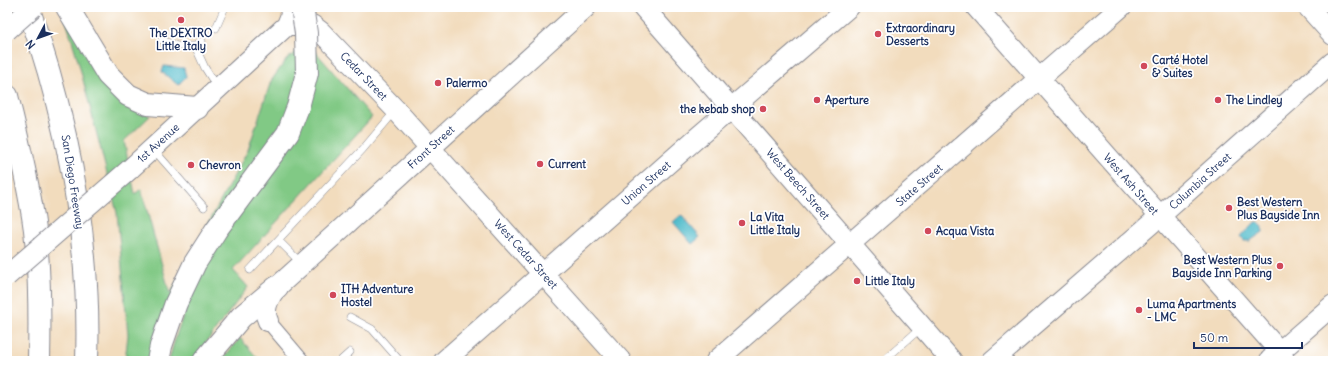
<svg xmlns="http://www.w3.org/2000/svg" width="1340" height="368" font-family="Delius,sans-serif">
  <style>
    .green { fill: #81c985; stroke: #4e7c72 }
    .water { fill: #4fbbca; stroke: #357594 }
    .lines { fill: none; stroke-linecap: round; stroke-linejoin: round }
    .lane-casing { stroke: #86868e; stroke-width: 8 }
    .street-casing { stroke: #86868e; stroke-width: 16 }
    .secondary-casing { stroke: #86868e; stroke-width: 22 }
    .highway-casing { stroke: #86868e; stroke-width: 24 }
    .lane { stroke: #fff; stroke-width: 7 }
    .street { stroke: #fff; stroke-width: 14 }
    .secondary { stroke: #fff; stroke-width: 20 }
    .highway { stroke: #fff; stroke-width: 22 }
    .secondary-bridge-casing { stroke: #86868e; stroke-width: 22; stroke-linecap: butt }
    .highway-bridge-casing { stroke: #86868e; stroke-width: 24; stroke-linecap: butt }
    .secondary-bridge { stroke: #fff; stroke-width: 20 }
    .highway-bridge { stroke: #fff; stroke-width: 22 }
    .poi-dot { fill: #d1495b; stroke: #fff; stroke-width: 1.5 }
    .labels { text-anchor: middle; dominant-baseline: central; stroke-width: 3.5; stroke-linejoin: round; paint-order: stroke }
    .poi-label { font-size: 11px; font-weight: bold; fill: #1b2f5e; stroke: #fff; text-anchor: start }
    .street-label { font-size: 11px; fill: #1b2f5e; stroke: #fff }
  </style>
  <rect width="100%" height="100%" fill="#fff"/>
  <filter id="ink" filterUnits="userSpaceOnUse"><feTurbulence type="fractalNoise" baseFrequency=".025" numOctaves="2"/><feDisplacementMap in="SourceGraphic" scale="8" xChannelSelector="R" yChannelSelector="G"/><feConvolveMatrix kernelMatrix="1 2 1 2 8 2 1 2 1" color-interpolation-filters="sRGB"/></filter>
  <filter id="wash" filterUnits="userSpaceOnUse"><feTurbulence type="fractalNoise" baseFrequency=".012" numOctaves="4" result="noise"/><feDisplacementMap in="SourceGraphic" scale="16" xChannelSelector="R" yChannelSelector="G"/><feGaussianBlur stdDeviation="0.9" result="paint"/><feColorMatrix in="noise" values="0 0 0 0 0 0 0 0 0 0 0 0 0 0 0 0 0 1.4 0 .05"/><feComposite in="paint" operator="in"/></filter>
  <g filter="url(#wash)">
    <rect width="100%" height="100%" fill="#f2dcbd"/>
    <!-- green -->
    <path class="green" d="M 64,14 L 133,108 L 150,116 L 124,141 L 135,194 L 141,189 L 170,294 L 248,150 L 271,81 L 287,59 L 308,43 L 372,117 L 233,270 L 248,287 L 192,361 L 169,361 C 188,282 238,207 276,136 L 197,252 L 155,361 L 125,361 L 128,335 L 117,213 L 79,64 Z
      M 240,338 L 260,361 L 221,361 Z"/>
    <!-- water -->
    <path class="water" d="M 164,66 L 184,68 L 186,77 L 178,85 L 162,72 Z
      M 681,215 L 700,237 L 692,244 L 673,222 Z
      M 1255,222 L 1259,222 L 1263,226 L 1263,232 L 1250,241 L 1244,241 L 1241,237 Z"/>
  </g>
  <g filter="url(#ink)">
    <g class="lines">
      <!-- lane casing -->
      <g class="lane-casing">
        <path id="lane" d="M 216,28 L 225,7
          M 162,40 L 177,46 L 195,46 L 205,68 L 217,87
          M 195,46 L 202,41
          M 154,150 L 204,207
          M 278,240 L 302,264
          M 250,270 L 363,149 L 396,110
          M 350,317 L 372,329 L 400,361
          M 340,361 L 350,352
          M 883,361 L 921,328"/>
      </g>
      <!-- street casing -->
      <g class="street-casing">
        <path id="street" d="M 268,321 L 302,361"/>
      </g>
      <!-- secondary casing -->
      <g class="secondary-casing">
        <path id="secondary" d="M 290,7 L 291,15 L 287,25 L 312,25 L 321,32 L 396,110 L 621,361
          M 643,7 L 952,361
          M 976,7 L 1280,352 L 1285,361
          M 1308,7 L 1333,35
          M 129,170 L 297,16
          M 268,321 C 262,309 269,297 277,287 L 586,7
          M 1270,360 L 1333,305
          M 444,361 L 699,136 L 849,7
          M 716,361 L 1121,7
          M 992,361 L 1160,216 L 1333,62"/>
      </g>
      <!-- highway casing -->
      <g class="highway-casing">
        <path id="highway" d="M 28,7 C 68,121 91,240 87,361
          M 67,7 L 108,75 L 128,95 L 148,104 L 197,108
          M 7,96 C 18,140 29,185 35,230 C 40,274 40,318 39,361
          M 158,361 L 161,346 L 176,303 L 195,263 L 216,230 L 288,133 L 298,107
          M 204,361 L 241,317 L 277,287"/>
      </g>
      <!-- lane -->
      <use href="#lane" class="lane"/>
      <!-- street -->
      <use href="#street" class="street"/>
      <!-- secondary -->
      <use href="#secondary" class="secondary"/>
      <!-- highway -->
      <use href="#highway" class="highway"/>
      <!-- secondary-bridge casing -->
      <g class="secondary-bridge-casing">
        <path id="secondary-bridge" d="M 7,30 L 33,7
          M 7,276 L 129,170"/>
      </g>
      <!-- highway-bridge casing -->
      <g class="highway-bridge-casing">
        <path id="highway-bridge" d="M 298,107 L 307,73 L 306,33 L 302,7"/>
      </g>
      <!-- secondary-bridge -->
      <use href="#secondary-bridge" class="secondary-bridge"/>
      <!-- highway-bridge -->
      <use href="#highway-bridge" class="highway-bridge"/>
    </g>
  </g>
  <!-- markers -->
  <g class="poi-dot">
    <circle cx="181" cy="20" r="4"/>
    <circle cx="878" cy="34" r="4"/>
    <circle cx="1144" cy="66" r="4"/>
    <circle cx="438" cy="83" r="4"/>
    <circle cx="817" cy="100" r="4"/>
    <circle cx="1218" cy="100" r="4"/>
    <circle cx="763" cy="109" r="4"/>
    <circle cx="540" cy="164" r="4"/>
    <circle cx="191" cy="165" r="4"/>
    <circle cx="1229" cy="208" r="4"/>
    <circle cx="742" cy="223" r="4"/>
    <circle cx="928" cy="231" r="4"/>
    <circle cx="1280" cy="266" r="4"/>
    <circle cx="857" cy="281" r="4"/>
    <circle cx="333" cy="295" r="4"/>
    <circle cx="1139" cy="310" r="4"/>
  </g>
  <g class="labels">
    <!-- poi labels -->
    <g class="poi-label">
      <text x="886" y="28">Extraordinary<tspan x="886" dy="13">Desserts</tspan></text>
      <text x="181" y="33" text-anchor="middle">The DEXTRO<tspan x="181" dy="13">Little Italy</tspan></text>
      <text x="1152" y="60">Carté Hotel<tspan x="1152" dy="13">&amp; Suites</tspan></text>
      <text x="446" y="83">Palermo</text>
      <text x="825" y="100">Aperture</text>
      <text x="1226" y="100">The Lindley</text>
      <text x="755" y="109" text-anchor="end">the kebab shop</text>
      <text x="548" y="164">Current</text>
      <text x="199" y="165">Chevron</text>
      <text x="1237" y="202">Best Western<tspan x="1237" dy="13">Plus Bayside Inn</tspan></text>
      <text x="750" y="217">La Vita<tspan x="750" dy="13">Little Italy</tspan></text>
      <text x="936" y="231">Acqua Vista</text>
      <text x="1272" y="260" text-anchor="end">Best Western Plus<tspan x="1272" dy="13">Bayside Inn Parking</tspan></text>
      <text x="865" y="281">Little Italy</text>
      <text x="341" y="289">ITH Adventure<tspan x="341" dy="13">Hostel</tspan></text>
      <text x="1147" y="304">Luma Apartments<tspan x="1147" dy="13">- LMC</tspan></text>
    </g>
    <!-- street labels -->
    <g class="street-label">
      <text transform="translate(364 76) rotate(46)">Cedar Street</text>
      <text transform="translate(158 143) rotate(-42)">1st Avenue</text>
      <text transform="translate(431 147) rotate(-42)">Front Street</text>
      <text transform="translate(1200 181) rotate(-42)">Columbia Street</text>
      <text transform="translate(73 182) rotate(81)">San Diego Freeway</text>
      <text transform="translate(646 183) rotate(-41)">Union Street</text>
      <text transform="translate(798 184) rotate(49)">West Beech Street</text>
      <text transform="translate(1131 184) rotate(49)">West Ash Street</text>
      <text transform="translate(919 185) rotate(-41)">State Street</text>
      <text transform="translate(526 254) rotate(48)">West Cedar Street</text>
    </g>
  </g>
  <!-- margin -->
  <rect width="1340" height="368" fill="none" stroke="#fff" stroke-width="24"/>
  <!-- north arrow -->
  <g transform="translate(38 38) rotate(229)" stroke="#ffffff" stroke-width="3" paint-order="stroke">
  <path d="M0-3L7 15L0 10L-7 15Z" fill="#1b2f5e"/>
  <text y="-6" font-size="11" font-weight="bold" text-anchor="middle" fill="#1b2f5e">N</text>
  </g>
  <!-- scale -->
  <path d="M1194 342v6h108v-6" fill="none" stroke="#1b2f5e" stroke-width="2"/>
  <text x="1200" y="342" font-size="12" fill="#1b2f5e" stroke="#ffffff" stroke-width="3" paint-order="stroke">50 m</text>
</svg>
